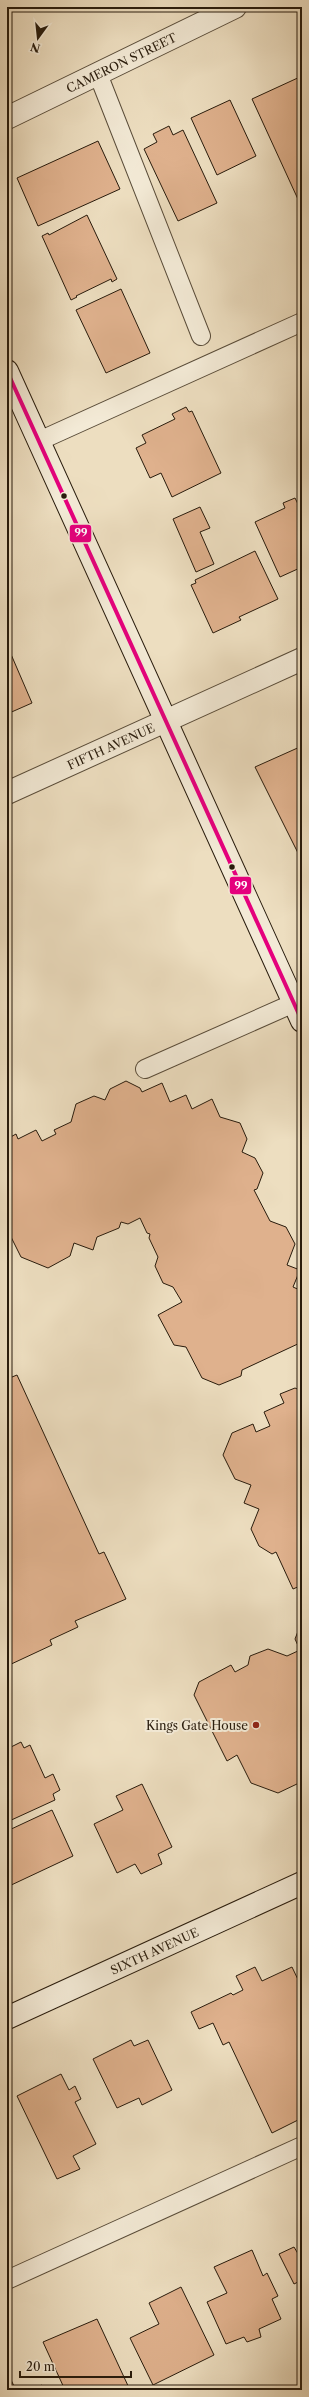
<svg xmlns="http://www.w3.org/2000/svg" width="309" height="2397" font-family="'Libre Caslon Text',serif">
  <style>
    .building { fill: #dfb18d; stroke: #281b0c }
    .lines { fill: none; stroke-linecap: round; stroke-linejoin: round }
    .lane-casing { stroke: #594c39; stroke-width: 20 }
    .street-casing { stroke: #594c39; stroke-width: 24 }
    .secondary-casing { stroke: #281b0c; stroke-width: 24 }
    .lane { stroke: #f3ead6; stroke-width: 18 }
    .street { stroke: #f3ead6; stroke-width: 22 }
    .secondary { stroke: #f3ead6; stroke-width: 22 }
    .bus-1-casing { stroke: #f3ead6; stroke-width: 7 }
    .bus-1 { stroke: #e5007d; stroke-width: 4 }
    .bus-dot { fill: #281b0c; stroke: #f3ead6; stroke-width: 1.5 }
    .poi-dot { fill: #8f2418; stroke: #f3ead6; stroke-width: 1.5 }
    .labels { text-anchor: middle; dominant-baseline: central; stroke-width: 4; stroke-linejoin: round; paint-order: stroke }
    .street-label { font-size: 12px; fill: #281b0c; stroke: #f3ead6 }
    .poi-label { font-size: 12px; fill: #281b0c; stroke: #f3ead6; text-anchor: end }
    .line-badge { stroke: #f3ead6; stroke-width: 1.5 }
    .badge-label { font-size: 11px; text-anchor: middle; font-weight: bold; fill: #fff }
  </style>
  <rect width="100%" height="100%" fill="#eddec0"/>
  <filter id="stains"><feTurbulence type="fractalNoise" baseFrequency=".005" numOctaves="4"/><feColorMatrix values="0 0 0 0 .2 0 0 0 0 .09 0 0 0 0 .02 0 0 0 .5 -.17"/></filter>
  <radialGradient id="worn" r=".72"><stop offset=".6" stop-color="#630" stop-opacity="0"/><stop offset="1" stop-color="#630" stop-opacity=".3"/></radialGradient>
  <!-- building -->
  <path class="building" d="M 302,76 L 302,208 L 252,99 Z
    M 230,100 L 256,156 L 217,175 L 191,118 Z
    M 169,126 L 173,135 L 183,130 L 217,203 L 178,221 L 144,149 L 157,142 L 153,134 Z
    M 98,141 L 120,189 L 38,226 L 17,178 Z
    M 87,215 L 117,279 L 112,282 L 111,279 L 76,296 L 77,297 L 71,300 L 42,236 L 48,233 L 49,235 Z
    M 121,289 L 150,353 L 106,373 L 76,310 Z
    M 186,407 L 189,412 L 192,411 L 221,473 L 172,497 L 161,473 L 150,478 L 136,448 L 146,443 L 142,435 L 175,419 L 172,414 Z
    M 295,498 L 298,504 L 300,502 L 302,506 L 302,567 L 280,577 L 255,522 L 285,508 L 283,503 Z
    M 200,507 L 210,528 L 200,532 L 214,564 L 196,572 L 173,519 Z
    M 255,551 L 278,599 L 239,617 L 241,620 L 213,633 L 191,585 L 196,583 L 195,580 Z
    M 7,645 L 32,703 L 7,714 Z
    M 302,746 L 302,861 L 255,767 Z
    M 126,1081 L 140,1088 L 142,1092 L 162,1083 L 170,1102 L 186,1095 L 192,1109 L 212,1099 L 220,1117 L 240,1123 L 247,1139 L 242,1152 L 255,1158 L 263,1173 L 257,1189 L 254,1190 L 270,1221 L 286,1227 L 295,1244 L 287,1265 L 300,1270 L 293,1287 L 302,1291 L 302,1342 L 242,1370 L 241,1376 L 219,1385 L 202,1378 L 186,1347 L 174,1345 L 158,1315 L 182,1302 L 173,1287 L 163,1283 L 155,1266 L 158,1257 L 149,1238 L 150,1234 L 147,1233 L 140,1218 L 128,1224 L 121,1222 L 119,1228 L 97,1237 L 93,1250 L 74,1243 L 70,1256 L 48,1268 L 21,1257 L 7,1229 L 7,1139 L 16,1134 L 18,1139 L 36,1130 L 42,1141 L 56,1134 L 54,1130 L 71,1122 L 76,1104 L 94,1096 L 105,1100 L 110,1089 Z
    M 17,1375 L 99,1554 L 104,1552 L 126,1599 L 75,1621 L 78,1627 L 50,1640 L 52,1645 L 7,1666 L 7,1379 Z
    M 295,1388 L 302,1391 L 302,1589 L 300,1586 L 293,1589 L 276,1552 L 272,1554 L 259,1546 L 251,1529 L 259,1509 L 244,1503 L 251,1485 L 235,1479 L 223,1455 L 232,1433 L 253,1424 L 256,1432 L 270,1426 L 264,1412 L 284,1403 L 280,1394 Z
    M 302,1621 L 302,1776 L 299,1783 L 278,1793 L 251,1783 L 237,1755 L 227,1761 L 194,1695 L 199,1682 L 231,1665 L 235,1672 L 248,1665 L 250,1656 L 268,1649 L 287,1656 L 300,1650 L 295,1639 Z
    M 21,1742 L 24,1748 L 30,1745 L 45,1778 L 53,1774 L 60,1790 L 53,1794 L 55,1800 L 7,1822 L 7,1763 L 9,1762 L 7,1749 Z
    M 142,1784 L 172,1847 L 158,1854 L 162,1864 L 141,1874 L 135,1864 L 117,1873 L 94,1824 L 123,1810 L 116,1796 Z
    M 52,1810 L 73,1856 L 7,1887 L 7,1831 Z
    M 255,1967 L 262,1981 L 292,1967 L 302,1988 L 302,2118 L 272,2133 L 229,2042 L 223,2045 L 213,2023 L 199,2029 L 191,2012 L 231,1993 L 233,1995 L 243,1990 L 236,1976 Z
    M 131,2040 L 134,2046 L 148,2040 L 172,2090 L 142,2105 L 139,2098 L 117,2108 L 93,2059 Z
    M 61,2074 L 69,2090 L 75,2086 L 81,2099 L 75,2102 L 96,2144 L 73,2156 L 80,2169 L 57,2179 L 17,2096 Z
    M 294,2247 L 300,2257 L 302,2256 L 302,2280 L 294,2284 L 279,2254 Z
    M 252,2250 L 263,2276 L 267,2273 L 278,2296 L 272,2299 L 281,2319 L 259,2329 L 261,2337 L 247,2342 L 244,2337 L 226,2344 L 207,2302 L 227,2293 L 214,2267 Z
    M 181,2287 L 214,2355 L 153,2385 L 130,2338 L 159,2324 L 149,2303 Z
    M 97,2319 L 130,2390 L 65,2390 L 43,2342 Z
    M 7,2372 L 16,2390 L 7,2390 Z
    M 42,2385 L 44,2390 L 31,2390 Z"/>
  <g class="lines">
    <!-- lane casing -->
    <g class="lane-casing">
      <path id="lane" d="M 98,74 L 201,336
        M 39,441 L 302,322
        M 145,1069 L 294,1003
        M 7,2280 L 302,2146"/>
    </g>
    <!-- street casing -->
    <g class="street-casing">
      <g id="street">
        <path id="s1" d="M 7,118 L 235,7"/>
        <path id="s2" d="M 7,793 L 302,659"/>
      </g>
    </g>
    <!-- secondary casing -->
    <g class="secondary-casing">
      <g id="secondary">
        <path d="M 7,371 L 302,1021"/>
        <path id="s3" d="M 7,2018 L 302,1883"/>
      </g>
    </g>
    <!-- lane -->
    <use href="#lane" class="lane"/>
    <!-- street -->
    <use href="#street" class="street"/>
    <!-- secondary -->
    <use href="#secondary" class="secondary"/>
    <!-- bus-1 casing -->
    <g class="bus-1-casing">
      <path id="bus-1" d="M 7,371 L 302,1021"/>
    </g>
    <!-- bus-1 -->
    <use href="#bus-1" class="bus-1"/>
  </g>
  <!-- markers -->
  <g class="bus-dot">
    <circle cx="64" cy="496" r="3.5"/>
    <circle cx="232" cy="867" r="3.5"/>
  </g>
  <circle class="poi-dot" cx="256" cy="1725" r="4"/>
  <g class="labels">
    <!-- street labels -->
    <g class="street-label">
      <text stroke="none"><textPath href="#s1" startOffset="127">CAMERON STREET</textPath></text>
      <text stroke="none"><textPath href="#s2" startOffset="114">FIFTH AVENUE</textPath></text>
      <text stroke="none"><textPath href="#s3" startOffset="162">SIXTH AVENUE</textPath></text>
    </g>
    <!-- poi labels -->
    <g class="poi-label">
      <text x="248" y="1725">Kings Gate House</text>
    </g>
  </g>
  <g class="line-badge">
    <rect x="69" y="524" width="23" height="19" rx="4" fill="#e5007d"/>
    <rect x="229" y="876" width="23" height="19" rx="4" fill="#e5007d"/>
  </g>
  <g class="badge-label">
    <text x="81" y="537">99</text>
    <text x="241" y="890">99</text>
  </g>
  <!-- margin -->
  <rect width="309" height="2397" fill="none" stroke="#eddec0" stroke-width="24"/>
  <rect x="8" y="8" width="293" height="2381" fill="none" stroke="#281b0c" stroke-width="2"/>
  <rect x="12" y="12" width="285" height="2373" fill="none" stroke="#281b0c"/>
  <!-- north arrow -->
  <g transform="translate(38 38) rotate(195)" stroke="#f3ead6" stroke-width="3" paint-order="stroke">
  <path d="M0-3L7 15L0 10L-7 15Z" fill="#281b0c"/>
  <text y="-6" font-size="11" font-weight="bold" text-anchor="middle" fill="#281b0c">N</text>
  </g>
  <!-- scale -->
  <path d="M20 2371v6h111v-6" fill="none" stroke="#281b0c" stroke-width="2"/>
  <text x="26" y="2371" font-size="12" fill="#281b0c" stroke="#f3ead6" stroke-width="3" paint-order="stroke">20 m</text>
  <rect width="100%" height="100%" filter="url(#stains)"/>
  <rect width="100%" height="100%" fill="url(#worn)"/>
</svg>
